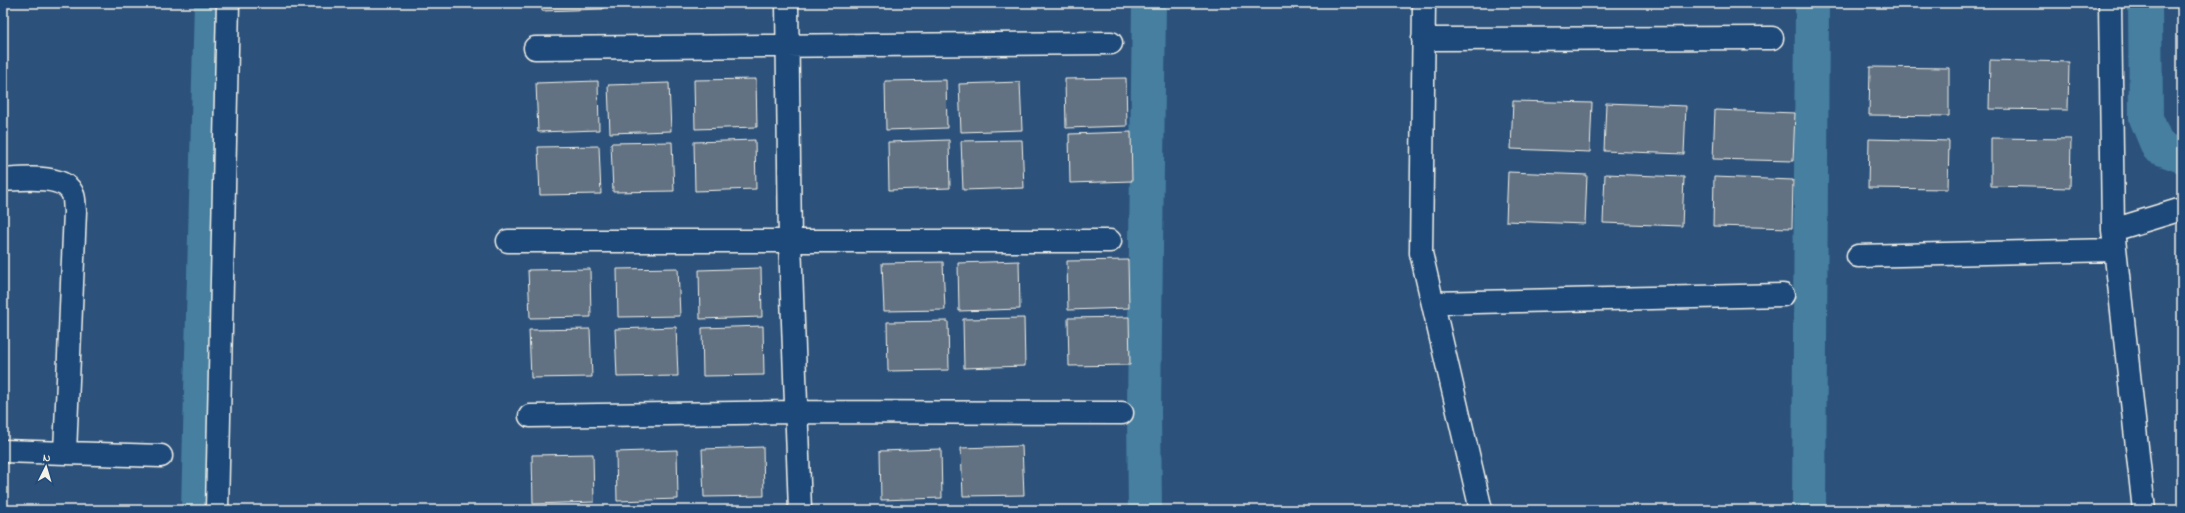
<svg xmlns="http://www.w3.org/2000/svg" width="2185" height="513" font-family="'Indie Flower',sans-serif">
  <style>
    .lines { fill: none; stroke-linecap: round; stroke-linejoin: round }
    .canal { stroke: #467fa0; stroke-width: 34 }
    .building { fill: #627282; stroke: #f4f1e8 }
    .minor-casing { stroke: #f4f1e8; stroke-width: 25 }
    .minor { stroke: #1f4a7a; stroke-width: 22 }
  </style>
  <rect width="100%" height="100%" fill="#2c527c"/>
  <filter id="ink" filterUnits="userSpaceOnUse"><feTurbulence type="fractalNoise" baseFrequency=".025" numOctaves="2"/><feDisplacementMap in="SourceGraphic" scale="8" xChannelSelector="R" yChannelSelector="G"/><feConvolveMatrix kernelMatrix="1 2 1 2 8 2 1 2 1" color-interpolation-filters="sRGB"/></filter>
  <g filter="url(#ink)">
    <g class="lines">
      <!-- canal -->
      <path class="canal" d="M 2145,3 L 2146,118 L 2158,147 L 2182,156
        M 198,510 L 211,3
        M 1145,510 L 1144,411 L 1149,3
        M 1809,510 L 1812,3"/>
    </g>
    <!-- building -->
    <path class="building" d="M 542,3 L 603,3 L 603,9 L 542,11 Z
      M 619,3 L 680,3 L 680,4 L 619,6 Z
      M 698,3 L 759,3 L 759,5 L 698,7 Z
      M 1990,60 L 2069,62 L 2068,110 L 1989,109 Z
      M 1870,67 L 1949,68 L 1949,116 L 1869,115 Z
      M 1126,78 L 1127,126 L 1066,128 L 1065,79 Z
      M 756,79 L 757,127 L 695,129 L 694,80 Z
      M 946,80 L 947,128 L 886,130 L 885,81 Z
      M 598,81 L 599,130 L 538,132 L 536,83 Z
      M 1020,82 L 1022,130 L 961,132 L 959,84 Z
      M 669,83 L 671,131 L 610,133 L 608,85 Z
      M 1513,101 L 1592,103 L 1590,152 L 1511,149 Z
      M 1606,103 L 1686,106 L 1684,154 L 1604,151 Z
      M 1715,110 L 1795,113 L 1793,161 L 1713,159 Z
      M 1131,132 L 1132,181 L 1070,183 L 1069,134 Z
      M 1991,138 L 2071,139 L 2070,188 L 1991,186 Z
      M 1869,139 L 1949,141 L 1948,189 L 1868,188 Z
      M 755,140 L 756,189 L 695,191 L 694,142 Z
      M 949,140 L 950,188 L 889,190 L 888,142 Z
      M 1022,140 L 1024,188 L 963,190 L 961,141 Z
      M 672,142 L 674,191 L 613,192 L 611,143 Z
      M 599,146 L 601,194 L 540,195 L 538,147 Z
      M 1508,172 L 1587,175 L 1585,224 L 1506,221 Z
      M 1605,174 L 1684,177 L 1682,226 L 1603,223 Z
      M 1714,177 L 1793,180 L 1792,228 L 1713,226 Z
      M 1128,260 L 1129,308 L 1068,310 L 1067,261 Z
      M 1019,261 L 1020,309 L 959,311 L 958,263 Z
      M 943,262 L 945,310 L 884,311 L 882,263 Z
      M 678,268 L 680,316 L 618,317 L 617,269 Z
      M 761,268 L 762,317 L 700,319 L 699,270 Z
      M 590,269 L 591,317 L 530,318 L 528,270 Z
      M 1129,317 L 1130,365 L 1069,366 L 1068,318 Z
      M 1024,318 L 1025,366 L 964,368 L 963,319 Z
      M 948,321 L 949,370 L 888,371 L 887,322 Z
      M 763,326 L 764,375 L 703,376 L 702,328 Z
      M 676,327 L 678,376 L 617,377 L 615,329 Z
      M 590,329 L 592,377 L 531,378 L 529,330 Z
      M 1022,446 L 1024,495 L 963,496 L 961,448 Z
      M 763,447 L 764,496 L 704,497 L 702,449 Z
      M 941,449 L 942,498 L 881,500 L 880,451 Z
      M 677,450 L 678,499 L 617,501 L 616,452 Z
      M 593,454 L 594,502 L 533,504 L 532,455 Z
      M 1058,507 L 1058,510 L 997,510 L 997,509 Z"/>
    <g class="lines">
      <!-- minor casing -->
      <g class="minor-casing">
        <path id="minor" d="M 787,3 L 790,242 L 800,510
          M 1424,3 L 1421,253 L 1481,510
          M 2110,3 L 2113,230 L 2144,510
          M 1423,39 L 1772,38
          M 535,48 L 1111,43
          M 3,180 C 21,179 66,173 73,195 C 75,200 74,206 75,211 L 65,453
          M 2113,230 L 2182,209
          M 508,241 L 1110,241
          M 1858,256 L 2115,250
          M 1433,303 L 1783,295
          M 530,416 L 796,412 L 1122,413
          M 3,451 L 161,456
          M 217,510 L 228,3"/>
      </g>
      <!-- minor -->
      <use href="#minor" class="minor"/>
    </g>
  </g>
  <!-- margin -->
  <rect width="2185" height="513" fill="none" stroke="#1f4a7a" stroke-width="16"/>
  <rect x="8" y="8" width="2169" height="497" fill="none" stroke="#f4f1e8" stroke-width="1.5" filter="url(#ink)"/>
  <!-- north arrow -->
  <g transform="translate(46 467) rotate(5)" stroke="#1f4a7a" stroke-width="3" paint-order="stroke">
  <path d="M0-3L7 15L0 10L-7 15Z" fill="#f4f1e8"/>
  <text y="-6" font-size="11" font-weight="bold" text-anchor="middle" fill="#f4f1e8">N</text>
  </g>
</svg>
